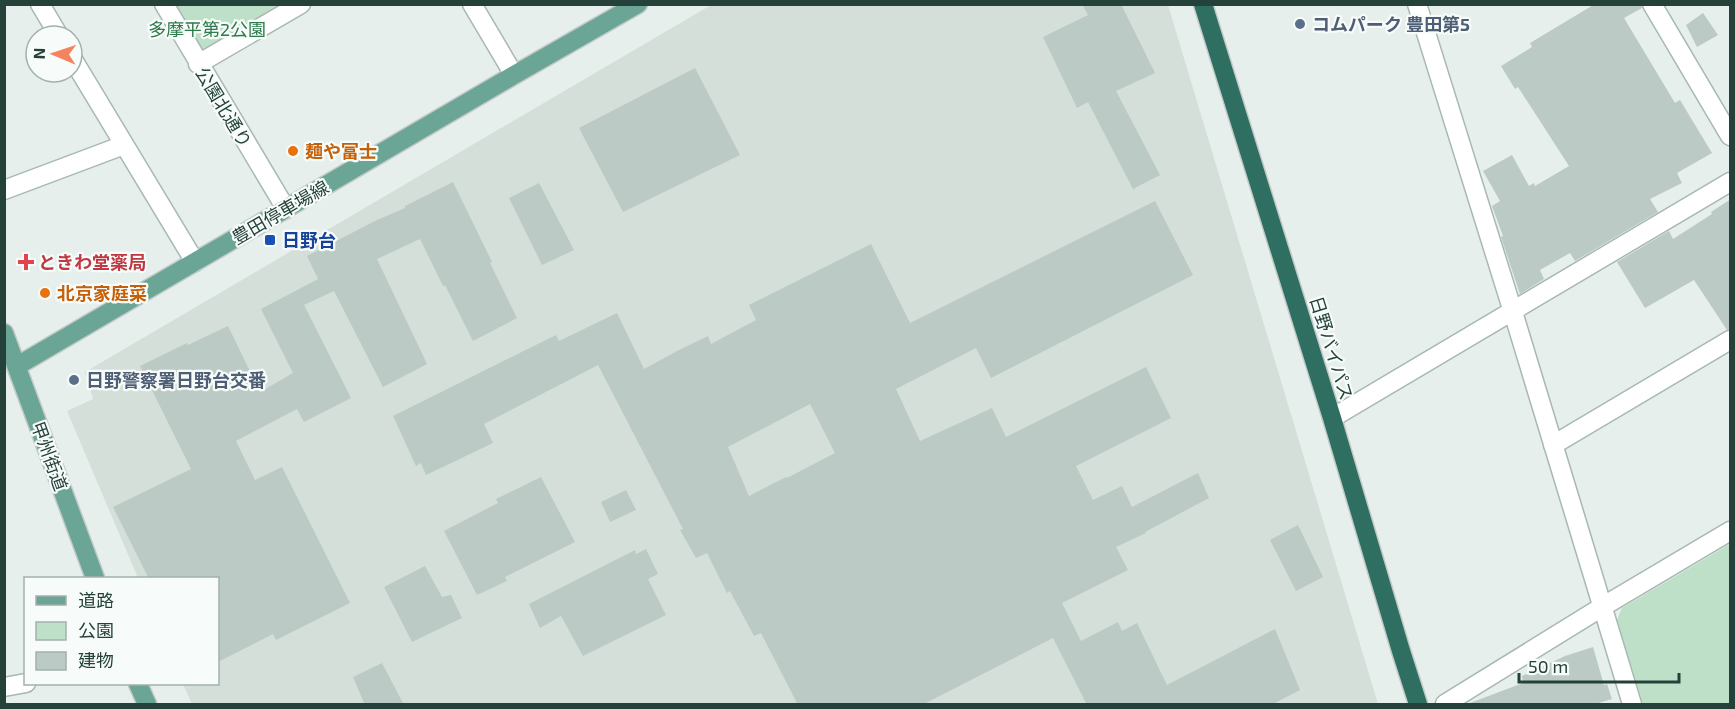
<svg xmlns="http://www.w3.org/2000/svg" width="1735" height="709" font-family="'Exo 2','Noto Sans JP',sans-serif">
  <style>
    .built { fill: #d4dfda }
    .green { fill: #bfe0c8 }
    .building { fill: #bbcac4; fill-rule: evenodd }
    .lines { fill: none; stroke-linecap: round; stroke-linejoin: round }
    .minor-casing { stroke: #a8b8b2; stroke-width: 21 }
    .major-casing { stroke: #c2cac8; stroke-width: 21 }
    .highway-casing { stroke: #c2cac8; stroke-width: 21 }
    .minor { stroke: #fff; stroke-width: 18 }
    .major { stroke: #6aa596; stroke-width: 18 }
    .highway { stroke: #2f6f62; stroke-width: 18 }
    .service-dot { fill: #5c6f8a; stroke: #f7fbf9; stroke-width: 2 }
    .food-dot { fill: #e8710a; stroke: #f7fbf9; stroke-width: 2 }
    .transit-dot { fill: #1a4fb4; stroke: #f7fbf9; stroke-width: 2 }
    .health-dot { fill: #e0444e; stroke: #f7fbf9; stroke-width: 2 }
    .labels { text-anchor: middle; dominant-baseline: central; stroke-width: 4.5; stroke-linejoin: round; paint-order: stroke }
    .service-label { font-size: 18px; font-weight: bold; fill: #4e5e75; stroke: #f7fbf9; text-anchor: start }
    .park-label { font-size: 18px; fill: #2d7a4b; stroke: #f7fbf9 }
    .street-label { font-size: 18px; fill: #24423a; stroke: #f7fbf9 }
    .food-label { font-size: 18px; font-weight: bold; fill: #c56008; stroke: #f7fbf9; text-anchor: start }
    .transit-label { font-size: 18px; font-weight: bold; fill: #164399; stroke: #f7fbf9; text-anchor: start }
    .health-label { font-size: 18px; font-weight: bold; fill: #be3a42; stroke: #f7fbf9; text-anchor: start }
  </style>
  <rect width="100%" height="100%" fill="#e6efeb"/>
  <!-- built -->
  <path class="built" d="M 711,5 L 1168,5 L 1378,704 L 192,704 L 183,684 L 218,684 L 218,578 L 138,578 L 67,411 L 93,399 L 85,372 Z"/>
  <!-- green -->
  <path class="green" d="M 164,5 L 301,5 L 198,64 Z
    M 1730,544 L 1730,704 L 1643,704 L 1617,620 L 1622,608 Z"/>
  <!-- building -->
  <path class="building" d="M 1082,4 L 1121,4 L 1155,73 L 1116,91 L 1160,175 L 1133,189 L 1088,102 L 1077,108 L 1043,37 L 1088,15 Z
    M 1595,4 L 1641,4 L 1642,8 L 1624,18 L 1675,103 L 1680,100 L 1712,153 L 1677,173 L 1682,183 L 1650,199 L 1658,212 L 1575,261 L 1570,253 L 1540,270 L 1544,279 L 1520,294 L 1501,237 L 1503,236 L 1492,206 L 1500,201 L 1483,171 L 1512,155 L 1529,186 L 1534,183 L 1535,186 L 1569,166 L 1518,87 L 1515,89 L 1501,66 L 1532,47 L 1530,43 Z
    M 1703,13 L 1718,35 L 1697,47 L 1686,25 Z
    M 695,68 L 740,155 L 623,212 L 579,128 Z
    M 453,182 L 492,262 L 490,263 L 517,318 L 473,341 L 445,285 L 443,286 L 420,239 L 377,259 L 427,364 L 383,387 L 334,291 L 304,305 L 351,398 L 304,422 L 297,409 L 236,441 L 255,480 L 282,467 L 350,603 L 276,640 L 273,634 L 218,662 L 218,579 L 149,579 L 113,507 L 191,469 L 140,366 L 187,343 L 188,345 L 228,326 L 260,392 L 293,373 L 261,309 L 318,279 L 307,256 L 377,220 L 405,208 L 405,206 Z
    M 539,183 L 574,250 L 542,265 L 509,198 Z
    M 1731,199 L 1731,329 L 1727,330 L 1694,280 L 1645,308 L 1617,262 L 1669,231 L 1673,239 L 1712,214 L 1711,212 Z
    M 1155,201 L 1193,275 L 991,378 L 976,348 L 896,389 L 920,441 L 992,408 L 1006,437 L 1146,367 L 1171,418 L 1076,466 L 1093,500 L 1122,486 L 1132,507 L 1198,473 L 1209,498 L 1145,532 L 1146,533 L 1116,547 L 1128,570 L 1062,603 L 1081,641 L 1118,622 L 1122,631 L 1137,623 L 1167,685 L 1275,629 L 1300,690 L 1271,705 L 1087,705 L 1053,638 L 922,705 L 798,705 L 761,633 L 754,636 L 730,591 L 727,593 L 707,553 L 696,558 L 680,530 L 683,529 L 598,365 L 484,424 L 493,443 L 426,475 L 421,463 L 416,466 L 393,416 L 556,335 L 559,341 L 617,313 L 644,369 L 679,350 L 708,336 L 711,344 L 756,320 L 749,305 L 871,244 L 910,323 ZM 810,404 L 835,453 L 787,478 L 786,477 L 749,496 L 728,447 Z
    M 541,477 L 575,542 L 505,577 L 507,581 L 477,595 L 444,531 L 498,503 L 496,499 Z
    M 626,490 L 636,510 L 610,522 L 601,502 Z
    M 1298,525 L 1323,577 L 1296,591 L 1270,540 Z
    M 646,549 L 658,574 L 648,579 L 666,615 L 583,656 L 561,616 L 540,628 L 529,604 L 635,550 L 636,554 Z
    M 425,566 L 442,597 L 451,595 L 462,618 L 412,642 L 384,587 Z
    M 1593,647 L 1604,685 L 1607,684 L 1612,699 L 1592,705 L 1470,705 L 1470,703 L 1523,683 L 1522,676 L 1565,656 Z
    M 382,663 L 404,705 L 365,705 L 353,677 Z"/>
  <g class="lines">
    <!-- minor casing -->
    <g class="minor-casing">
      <path id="minor" d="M 40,4 L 59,36
        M 164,4 L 286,209
        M 472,4 L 514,75
        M 1417,4 L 1513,312 L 1632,704
        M 1652,4 L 1730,136
        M 72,58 L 195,262
        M 198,64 L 301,4
        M 4,190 L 124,145
        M 1332,418 L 1730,182
        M 1553,445 L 1730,340
        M 4,687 L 26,683
        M 1445,704 L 1602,607 L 1730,531"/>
    </g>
    <!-- major casing -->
    <g class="major-casing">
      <path id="major" d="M 4,333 L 95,578
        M 17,366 L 514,75 L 638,4
        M 138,684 L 147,704"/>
    </g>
    <!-- highway casing -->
    <g class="highway-casing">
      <path id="highway" d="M 1203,4 L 1332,418 L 1401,651 L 1418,704"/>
    </g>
    <!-- minor -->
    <use href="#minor" class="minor"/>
    <!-- major -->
    <use href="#major" class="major"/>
    <!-- highway -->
    <use href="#highway" class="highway"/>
  </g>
  <!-- markers -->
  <g class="service-dot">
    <circle cx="1300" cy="24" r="6"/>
    <circle cx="74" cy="380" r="6"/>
  </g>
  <g class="food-dot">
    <circle cx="293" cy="151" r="6"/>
    <circle cx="45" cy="293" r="6"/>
  </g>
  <rect class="transit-dot" x="264" y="234" width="12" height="12" rx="3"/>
  <path class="health-dot" d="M23 253h6v6h6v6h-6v6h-6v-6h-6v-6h6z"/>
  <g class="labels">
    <!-- service labels -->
    <g class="service-label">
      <text x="1312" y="24">コムパーク 豊田第5</text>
      <text x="86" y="380">日野警察署日野台交番</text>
    </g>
    <!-- park labels -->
    <g class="park-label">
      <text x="207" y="29">多摩平第2公園</text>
    </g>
    <!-- street labels -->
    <g class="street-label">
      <text transform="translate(224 107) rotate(59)">公園北通り</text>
      <text transform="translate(280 212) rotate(-30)">豊田停車場線</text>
      <text transform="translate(1332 348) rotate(73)">日野バイパス</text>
      <text transform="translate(50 456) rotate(70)">甲州街道</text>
    </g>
    <!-- food labels -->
    <g class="food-label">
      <text x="305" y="151">麺や富士</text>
      <text x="57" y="293">北京家庭菜</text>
    </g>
    <!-- transit labels -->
    <g class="transit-label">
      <text x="282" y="240">日野台</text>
    </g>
    <!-- health labels -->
    <g class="health-label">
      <text x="38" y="262">ときわ堂薬局</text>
    </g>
  </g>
  <!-- border -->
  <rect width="1735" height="709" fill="none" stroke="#24423a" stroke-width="12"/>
  <!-- legend -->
  <rect x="24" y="577" width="195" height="108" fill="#f7fbf9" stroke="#a3b1ad" stroke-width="1.5"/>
  <rect x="36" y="596" width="30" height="9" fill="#6aa596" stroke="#a3b1ad" stroke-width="1.5"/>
  <text x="78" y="607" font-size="18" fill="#24423a">道路</text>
  <rect x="36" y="622" width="30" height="18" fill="#bfe0c8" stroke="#a3b1ad" stroke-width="1.5"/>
  <text x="78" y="637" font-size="18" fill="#24423a">公園</text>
  <rect x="36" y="652" width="30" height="18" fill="#bbcac4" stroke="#a3b1ad" stroke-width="1.5"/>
  <text x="78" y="667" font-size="18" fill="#24423a">建物</text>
  <!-- north arrow -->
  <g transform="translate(54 54) rotate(272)"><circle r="28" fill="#f7fbf9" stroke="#a3b1ad" stroke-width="1.5"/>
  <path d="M0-4.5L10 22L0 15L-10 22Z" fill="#f4845f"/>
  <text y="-9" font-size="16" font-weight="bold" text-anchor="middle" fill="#24423a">N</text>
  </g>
  <!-- scale -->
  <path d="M1519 673v9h160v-9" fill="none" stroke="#24423a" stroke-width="3"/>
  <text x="1528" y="673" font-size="18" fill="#24423a" stroke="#f7fbf9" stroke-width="4.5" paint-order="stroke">50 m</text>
</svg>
